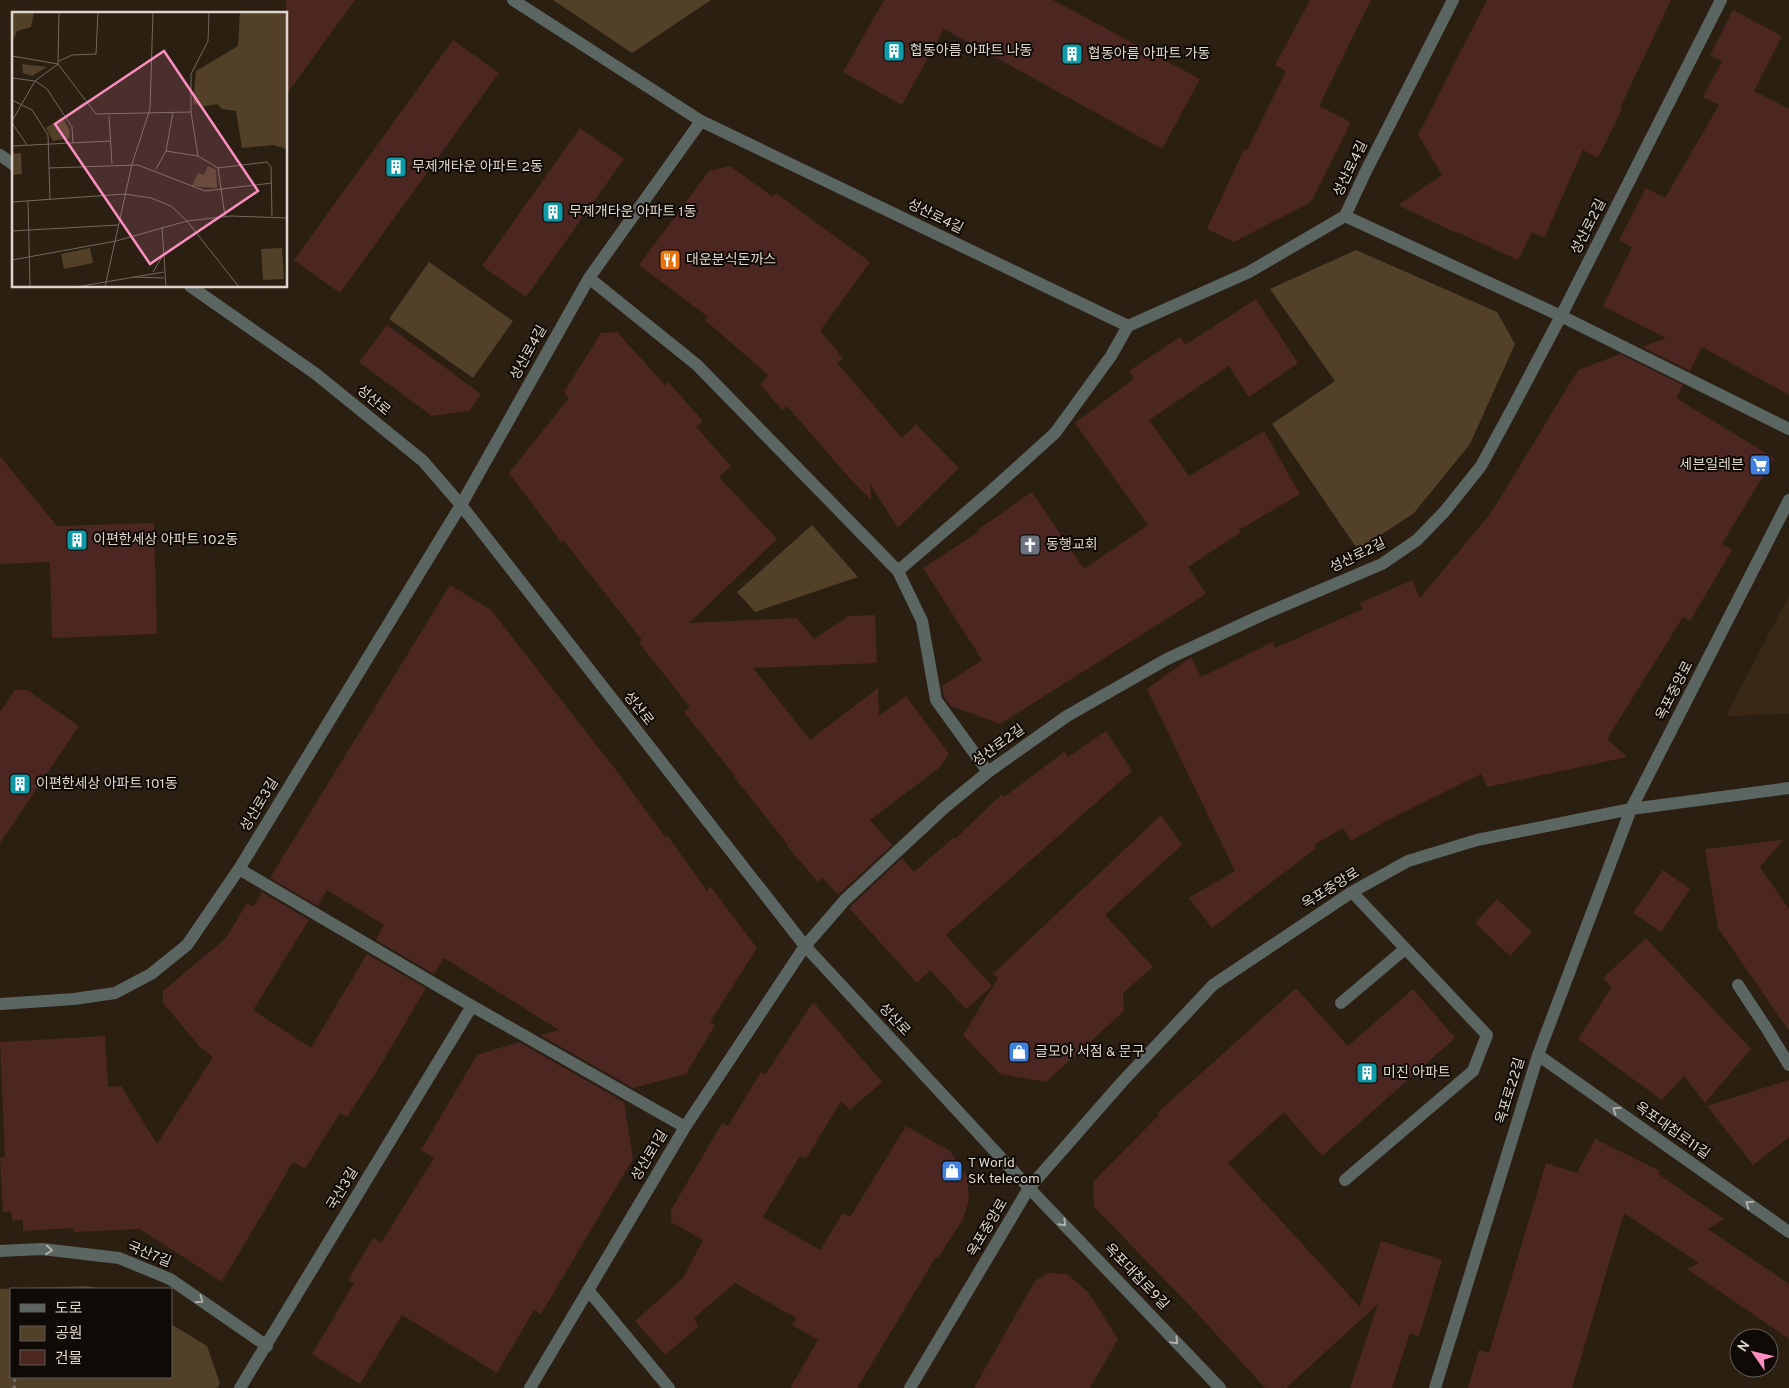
<svg xmlns="http://www.w3.org/2000/svg" width="1789" height="1388" font-family="Overpass,'Noto Sans KR',sans-serif">
  <style>
    .built { fill: #382815 }
    .green { fill: #534029 }
    .building { fill: #4c2721 }
    .lines { fill: none; stroke-linecap: round; stroke-linejoin: round }
    .path { stroke: #786e63; stroke-width: 3; stroke-dasharray: 2.5 4; stroke-linecap: butt }
    .minor { stroke: #5b6562; stroke-width: 12 }
    .oneway { stroke: #b0aea7 }
    .labels { text-anchor: middle; dominant-baseline: central; stroke-width: 4; stroke-linejoin: round; paint-order: stroke }
    .poi-label { font-size: 14px; fill: #ddd5cc; stroke: #0f0a05; text-anchor: start }
    .street-label { font-size: 14px; fill: #ddd5cc; stroke: #0f0a05 }
    .inset-road { fill: none; stroke: #72685c; stroke-width: 1 }
    .view { fill: #fc8fc2; fill-opacity: 0.15; stroke: #fc8fc2; stroke-width: 2.5 }
    .inset-edge { fill: none; stroke: #ddd5cc; stroke-width: 2.5 }
  </style>
  <rect width="100%" height="100%" fill="#2b1f12"/>
  <!-- built -->
  <path class="built" d="M 1789,595 L 1789,714 L 1726,716 Z"/>
  <!-- green -->
  <path class="green" d="M 553,0 L 711,0 L 632,53 Z
    M 1356,250 L 1497,312 L 1515,344 L 1470,444 L 1414,513 L 1358,550 L 1272,424 L 1335,381 L 1270,289 Z
    M 429,262 L 513,321 L 473,378 L 389,319 Z
    M 812,525 L 858,577 L 755,612 L 737,592 Z
    M 87,1286 L 102,1289 L 11,1289 L 11,1377 L 171,1377 L 171,1324 L 207,1346 L 220,1384 L 217,1388 L 0,1388 L 0,1289 Z"/>
  <!-- building -->
  <path class="building" d="M 286,0 L 355,0 L 286,95 Z
    M 884,0 L 1053,0 L 1200,79 L 1162,149 L 944,29 L 902,105 L 843,72 Z
    M 1310,0 L 1371,0 L 1319,106 L 1351,122 L 1311,202 L 1234,242 L 1207,229 L 1244,149 L 1247,150 L 1286,71 L 1275,65 Z
    M 1487,0 L 1671,0 L 1620,108 L 1622,109 L 1598,158 L 1583,150 L 1544,238 L 1532,232 L 1518,260 L 1457,232 L 1456,233 L 1398,205 L 1442,175 L 1418,135 Z
    M 1733,10 L 1782,36 L 1754,91 L 1789,109 L 1789,395 L 1702,347 L 1690,371 L 1642,347 L 1666,338 L 1603,306 L 1632,247 L 1619,240 L 1646,188 L 1665,198 L 1719,105 L 1703,97 L 1722,61 L 1710,55 Z
    M 453,40 L 499,73 L 340,293 L 294,260 Z
    M 580,128 L 624,159 L 526,297 L 482,266 Z
    M 730,166 L 773,197 L 776,193 L 870,262 L 820,331 L 843,358 L 837,363 L 902,438 L 916,424 L 959,468 L 898,528 L 870,484 L 871,500 L 844,472 L 787,406 L 782,410 L 761,385 L 768,375 L 705,320 L 708,317 L 639,265 L 709,171 Z
    M 1256,299 L 1298,363 L 1249,397 L 1229,366 L 1149,420 L 1189,476 L 1264,431 L 1300,494 L 1239,530 L 1241,532 L 1188,567 L 1206,594 L 1000,724 L 951,706 L 944,697 L 942,686 L 982,660 L 923,568 L 980,531 L 976,531 L 1032,492 L 1084,569 L 1148,525 L 1075,423 L 1134,379 L 1129,371 L 1180,337 L 1185,345 Z
    M 387,325 L 481,394 L 469,411 L 432,416 L 359,362 Z
    M 617,332 L 665,385 L 668,382 L 703,421 L 696,427 L 731,466 L 719,477 L 777,539 L 689,623 L 797,618 L 814,639 L 849,616 L 875,615 L 877,663 L 753,668 L 810,740 L 878,688 L 879,716 L 906,696 L 949,754 L 939,768 L 870,820 L 892,845 L 838,895 L 823,878 L 818,882 L 787,846 L 788,845 L 734,777 L 735,776 L 684,712 L 690,707 L 639,643 L 642,640 L 563,540 L 561,542 L 509,473 L 569,398 L 564,392 L 601,333 Z
    M 1620,354 L 1683,385 L 1676,398 L 1774,458 L 1722,544 L 1732,550 L 1690,621 L 1683,617 L 1607,739 L 1627,757 L 1487,787 L 1481,774 L 1384,822 L 1351,841 L 1343,828 L 1314,845 L 1316,848 L 1212,928 L 1189,898 L 1235,871 L 1147,689 L 1191,657 L 1201,677 L 1273,642 L 1275,648 L 1363,609 L 1360,603 L 1412,580 L 1420,598 L 1491,513 L 1578,370 Z
    M 0,456 L 57,526 L 154,523 L 157,634 L 52,638 L 50,562 L 0,564 Z
    M 450,585 L 491,610 L 619,774 L 666,838 L 667,835 L 707,891 L 710,886 L 757,948 L 710,1022 L 715,1025 L 686,1074 L 633,1088 L 540,1035 L 559,1030 L 444,958 L 434,974 L 376,940 L 384,925 L 327,890 L 318,906 L 270,878 Z
    M 15,690 L 27,690 L 79,726 L 0,843 L 0,712 Z
    M 1106,731 L 1132,771 L 946,935 L 992,986 L 966,1009 L 930,970 L 917,983 L 849,908 L 902,858 L 914,872 L 954,837 L 955,839 L 1002,794 L 1004,797 L 1064,752 L 1068,757 Z
    M 1161,815 L 1182,845 L 1105,915 L 1153,967 L 1123,993 L 1124,1011 L 1046,1082 L 1000,1074 L 963,1035 L 998,978 L 993,974 Z
    M 1783,840 L 1760,867 L 1789,909 L 1789,1031 L 1718,928 L 1705,849 Z
    M 1663,870 L 1690,889 L 1661,932 L 1633,913 Z
    M 262,892 L 309,920 L 253,1010 L 311,1048 L 367,954 L 426,988 L 377,1071 L 347,1117 L 340,1113 L 305,1169 L 293,1162 L 222,1282 L 140,1229 L 74,1232 L 74,1228 L 23,1231 L 23,1220 L 12,1221 L 11,1211 L 3,1212 L 0,1157 L 5,1157 L 0,1042 L 105,1036 L 108,1087 L 121,1086 L 157,1144 L 213,1057 L 201,1048 L 163,1003 L 163,991 L 226,938 L 247,903 L 253,907 Z
    M 1497,899 L 1532,932 L 1510,956 L 1475,923 Z
    M 1646,938 L 1751,1049 L 1705,1103 L 1684,1076 L 1662,1100 L 1578,1039 L 1612,987 L 1603,978 Z
    M 1296,988 L 1348,1046 L 1413,989 L 1455,1038 L 1322,1156 L 1284,1112 L 1228,1163 L 1360,1307 L 1381,1241 L 1442,1260 L 1419,1336 L 1410,1333 L 1392,1388 L 1350,1388 L 1378,1304 L 1286,1388 L 1265,1388 L 1195,1311 L 1094,1207 L 1093,1182 L 1159,1115 L 1157,1113 Z
    M 813,1002 L 882,1082 L 850,1110 L 841,1101 L 806,1159 L 800,1156 L 763,1217 L 820,1250 L 843,1213 L 850,1217 L 906,1126 L 950,1151 L 967,1177 L 969,1200 L 963,1219 L 938,1258 L 936,1257 L 857,1388 L 790,1388 L 818,1340 L 792,1325 L 796,1318 L 735,1283 L 694,1318 L 698,1327 L 665,1355 L 635,1321 L 683,1278 L 703,1240 L 671,1222 L 671,1210 L 722,1123 L 728,1126 L 761,1072 L 765,1075 Z
    M 519,1042 L 624,1102 L 633,1159 L 541,1314 L 534,1310 L 497,1373 L 402,1315 L 360,1384 L 312,1354 L 354,1283 L 348,1280 L 373,1238 L 381,1243 L 434,1158 L 421,1150 L 477,1055 Z
    M 1789,1080 L 1789,1137 L 1753,1165 L 1707,1106 Z
    M 1595,1139 L 1660,1171 L 1658,1174 L 1724,1219 L 1708,1229 L 1789,1284 L 1789,1339 L 1687,1269 L 1699,1263 L 1624,1213 L 1572,1388 L 1468,1388 L 1479,1350 L 1489,1353 L 1546,1163 L 1577,1173 Z
    M 1048,1273 L 1067,1274 L 1088,1292 L 1118,1339 L 1090,1388 L 974,1388 L 1035,1281 Z"/>
  <g class="lines">
    <!-- path -->
    <path class="path" d="M 14,1388 L 15,1377"/>
    <!-- minor -->
    <path class="minor" d="M 513,0 L 701,121
      M 0,155 L 14,165
      M 1345,216 L 1561,316 L 1789,429
      M 589,278 L 697,365 L 898,571 L 922,621 L 936,700 L 988,772
      M 190,286 L 316,374 L 423,461 L 461,505 L 805,946 L 1029,1188 L 1220,1388
      M 898,571 L 992,490 L 1055,433 L 1111,356 L 1128,326
      M 239,869 L 472,1006 L 685,1127
      M 1738,985 L 1767,1029 L 1789,1065
      M 1341,1003 L 1405,949
      M 0,1004 L 74,999 L 115,993 L 151,974 L 187,945 L 239,869 L 461,505 L 589,278 L 701,121 L 1128,326 L 1249,272 L 1345,216 L 1365,173 L 1453,0
      M 1538,1055 L 1789,1232
      M 1345,1180 L 1473,1071 L 1487,1035 L 1352,892
      M 0,1251 L 42,1249 L 119,1258 L 170,1279 L 267,1346
      M 588,1290 L 669,1388
      M 240,1388 L 472,1006
      M 530,1388 L 685,1127 L 805,946 L 845,900 L 944,808 L 988,772 L 1067,716 L 1167,659 L 1262,615 L 1382,564 L 1417,540 L 1445,511 L 1481,466 L 1513,407 L 1561,316 L 1721,0
      M 910,1388 L 1029,1188 L 1122,1082 L 1213,985 L 1352,892 L 1408,861 L 1477,840 L 1631,809 L 1789,788
      M 1435,1388 L 1538,1055 L 1631,809 L 1789,500"/>
  </g>
  <!-- one-way arrows -->
  <defs><path id="oneway-chevron" d="M-2-3.5L2.5 0L-2 3.5" fill="none" stroke-width="1.6" stroke-linecap="round" stroke-linejoin="round" transform="scale(1.25)"/></defs>
  <g class="oneway">
    <use href="#oneway-chevron" transform="translate(1616 1110) rotate(-145)"/>
    <use href="#oneway-chevron" transform="translate(1749 1204) rotate(-145)"/>
    <use href="#oneway-chevron" transform="translate(1063 1223) rotate(46)"/>
    <use href="#oneway-chevron" transform="translate(49 1250) rotate(5)"/>
    <use href="#oneway-chevron" transform="translate(200 1300) rotate(35)"/>
    <use href="#oneway-chevron" transform="translate(1175 1341) rotate(46)"/>
  </g>
  <!-- icons -->
  <defs>
    <g id="building-square" transform="scale(1.125)"><rect x="-9" y="-9" width="18" height="18" rx="4" fill="#0f9aa8" stroke="#0f0a05"/><path d="M-4-6H4V6H1V3H-1V6H-4ZM-2.5-4.3h1.7v1.8h-1.7ZM.8-4.3h1.7v1.8H.8ZM-2.5-1h1.7V.8h-1.7ZM.8-1h1.7V.8H.8Z" fill="#fff"/></g>
    <g id="restaurant-square" transform="scale(1.125)"><rect x="-9" y="-9" width="18" height="18" rx="4" fill="#e8710a" stroke="#0f0a05"/><path d="M-5-6h1v4h1v-4h1v4h1v-4h1v5L-1.5 .5V6h-2V.5L-5-1ZM5-6V6H3V1.5H1.5Q1.5-4 5-6Z" fill="#fff"/></g>
    <g id="supermarket-square" transform="scale(1.125)"><rect x="-9" y="-9" width="18" height="18" rx="4" fill="#3f7fe0" stroke="#0f0a05"/><path d="M-6-5.5h2.5l.6 2H6L4.5 2H-2.5L-4.4-4H-6ZM-1.5 3.2a1.3 1.3 0 1 0 .1 0ZM3 3.2a1.3 1.3 0 1 0 .1 0Z" fill="#fff"/></g>
    <g id="church-square" transform="scale(1.125)"><rect x="-9" y="-9" width="18" height="18" rx="4" fill="#6b7280" stroke="#0f0a05"/><path d="M-1.2-6h2.4v3.5h3.3v2.4h-3.3V6h-2.4V-.1h-3.3v-2.4h3.3Z" fill="#fff"/></g>
    <g id="shop-square" transform="scale(1.125)"><rect x="-9" y="-9" width="18" height="18" rx="4" fill="#3f7fe0" stroke="#0f0a05"/><path d="M-5-2.5h2.3a2.7 3.5 0 0 1 5.4 0H5L5.5 6h-11ZM-1.5-2.5h3a1.5 2.3 0 0 0-3 0Z" fill="#fff"/></g>
  </defs>
  <g fill-rule="evenodd">
    <use href="#building-square" x="894" y="51"/>
    <use href="#building-square" x="1072" y="54"/>
    <use href="#building-square" x="396" y="167"/>
    <use href="#building-square" x="553" y="212"/>
    <use href="#restaurant-square" x="670" y="260"/>
    <use href="#supermarket-square" x="1760" y="465"/>
    <use href="#building-square" x="77" y="540"/>
    <use href="#church-square" x="1030" y="545"/>
    <use href="#building-square" x="20" y="784"/>
    <use href="#shop-square" x="1019" y="1052"/>
    <use href="#building-square" x="1367" y="1073"/>
    <use href="#shop-square" x="952" y="1171"/>
  </g>
  <g class="labels">
    <!-- poi labels -->
    <g class="poi-label">
      <text x="910" y="51">협동아름 아파트 나동</text>
      <text x="1088" y="54">협동아름 아파트 가동</text>
      <text x="412" y="167">무제개타운 아파트 2동</text>
      <text x="569" y="212">무제개타운 아파트 1동</text>
      <text x="686" y="260">대운분식돈까스</text>
      <text x="1744" y="465" text-anchor="end">세븐일레븐</text>
      <text x="93" y="540">이편한세상 아파트 102동</text>
      <text x="1046" y="545">동행교회</text>
      <text x="36" y="784">이편한세상 아파트 101동</text>
      <text x="1035" y="1052">글모아 서점 &amp; 문구</text>
      <text x="1383" y="1073">미진 아파트</text>
      <text x="968" y="1163">T World<tspan x="968" dy="16">SK telecom</tspan></text>
    </g>
    <!-- street labels -->
    <g class="street-label">
      <text transform="translate(1351 169) rotate(-64)">성산로4길</text>
      <text transform="translate(935 217) rotate(26)">성산로4길</text>
      <text transform="translate(1589 227) rotate(-63)">성산로2길</text>
      <text transform="translate(529 353) rotate(-61)">성산로4길</text>
      <text transform="translate(373 401) rotate(40)">성산로</text>
      <text transform="translate(1358 556) rotate(-26)">성산로2길</text>
      <text transform="translate(1675 691) rotate(-63)">옥포중앙로</text>
      <text transform="translate(638 709) rotate(52)">성산로</text>
      <text transform="translate(999 746) rotate(-36)">성산로2길</text>
      <text transform="translate(260 805) rotate(-59)">성산로3길</text>
      <text transform="translate(1331 889) rotate(-32)">옥포중앙로</text>
      <text transform="translate(894 1020) rotate(47)">성산로</text>
      <text transform="translate(1511 1091) rotate(-73)">옥포로22길</text>
      <text transform="translate(1672 1131) rotate(35)">옥포대첩로11길</text>
      <text transform="translate(650 1156) rotate(-59)">성산로1길</text>
      <text transform="translate(343 1189) rotate(-59)">국산3길</text>
      <text transform="translate(988 1228) rotate(-59)">옥포중앙로</text>
      <text transform="translate(149 1255) rotate(22)">국산7길</text>
      <text transform="translate(1136 1277) rotate(46)">옥포대첩로9길</text>
    </g>
  </g>
  <!-- overview -->
  <g transform="translate(12 12)">
    <rect width="275" height="275" fill="#2b1f12"/>
    <path d="M 1,0 L 22,0 L 19,15 L 5,19 L 0,31 ZM 228,0 L 275,0 L 275,137 L 261,133 L 230,136 L 224,99 L 210,97 L 205,92 L 190,95 L 181,91 L 184,59 L 226,34 ZM 10,52 L 35,55 L 20,64 L 11,61 ZM 50,105 L 57,117 L 58,126 L 41,129 L 34,116 ZM 9,141 L 10,162 L 0,163 L 0,142 ZM 196,154 L 204,158 L 205,176 L 180,174 L 186,161 L 192,163 ZM 78,236 L 81,251 L 52,257 L 49,242 ZM 270,236 L 272,267 L 251,268 L 249,237 Z" fill="#534029"/>
    <path class="inset-road" d="M 0,44 L 46,52M 47,49 L 60,43 L 84,42 L 86,0M 46,52 L 84,102 L 179,100 L 186,144 L 206,156 L 255,150 L 259,155 L 260,204M 46,52 L 47,0M 0,66 L 23,69 L 35,77 L 60,115 L 61,131M 0,88 L 20,98 L 36,123 L 38,187M 179,100 L 179,62 L 196,29 L 197,0M 54,104 L 72,91M 97,104 L 100,152M 0,109 L 23,69 L 46,52M 0,111 L 15,133M 0,134 L 98,129M 154,139 L 186,144M 37,156 L 126,153 L 193,179 L 260,171M 206,156 L 213,204M 144,157 L 154,139 L 161,100M 16,189 L 18,275M 0,190 L 113,182 L 139,186 L 159,194 L 175,209 L 227,275M 150,215 L 154,275M 0,219 L 106,213M 0,248 L 104,229 L 175,209 L 219,204 L 275,206M 141,260 L 150,245M 121,265 L 152,266M 64,275 L 152,260M 93,275 L 120,152 L 138,97 L 141,0"/>
    <path class="view" d="M 152,39 L 246,179 L 138,252 L 43,112 Z"/>
    <rect width="275" height="275" class="inset-edge"/>
  </g>
  <!-- legend -->
  <rect x="10" y="1288" width="162" height="90" fill="#0f0a05" stroke="#615b55"/>
  <rect x="20" y="1304" width="25" height="8" fill="#5b6562" stroke="#615b55"/>
  <text x="55" y="1313" font-size="15" fill="#ddd5cc">도로</text>
  <rect x="20" y="1326" width="25" height="15" fill="#534029" stroke="#615b55"/>
  <text x="55" y="1338" font-size="15" fill="#ddd5cc">공원</text>
  <rect x="20" y="1350" width="25" height="15" fill="#4c2721" stroke="#615b55"/>
  <text x="55" y="1363" font-size="15" fill="#ddd5cc">건물</text>
  <!-- north arrow -->
  <g transform="translate(1754 1353) rotate(304)"><circle r="24" fill="#0f0a05" stroke="#615b55"/>
  <path d="M0-4L9 19L0 12L-9 19Z" fill="#fc8fc2"/>
  <text y="-8" font-size="14" font-weight="bold" text-anchor="middle" fill="#ddd5cc">N</text>
  </g>
</svg>
